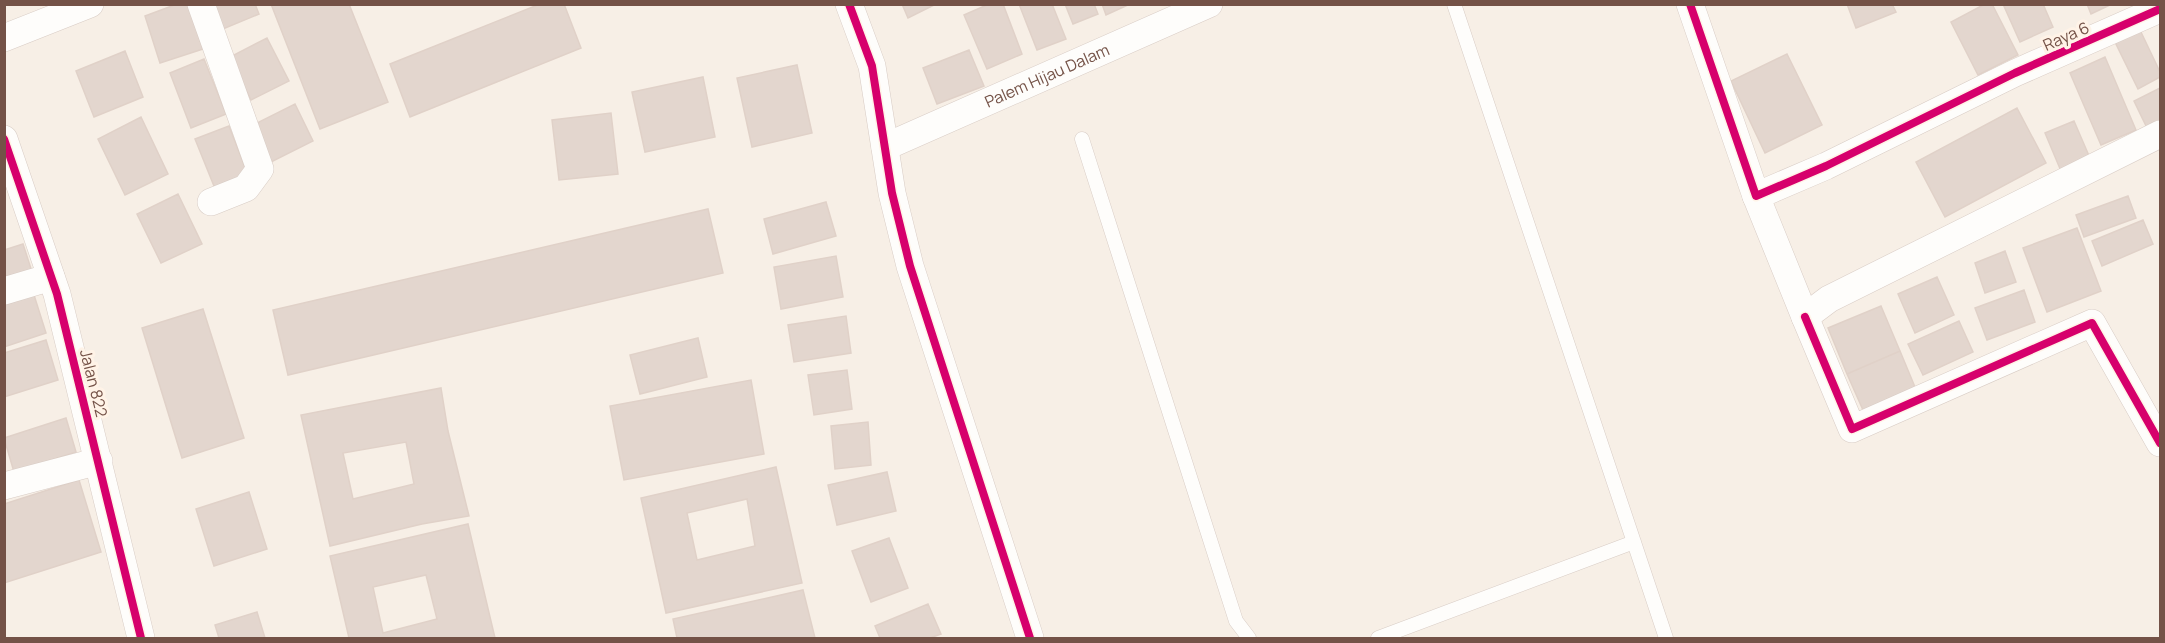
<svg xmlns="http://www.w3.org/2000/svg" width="2165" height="643" font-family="Manrope,sans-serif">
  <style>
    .building { fill: #e3d6ce; stroke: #e0d1c8; stroke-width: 1.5; fill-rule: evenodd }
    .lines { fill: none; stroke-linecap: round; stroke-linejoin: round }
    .service-casing { stroke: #d8ccc5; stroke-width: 15 }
    .minor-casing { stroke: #d8ccc5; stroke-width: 28 }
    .service { stroke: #fefdfb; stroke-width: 14 }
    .minor { stroke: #fefdfb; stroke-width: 27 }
    .cycleway-casing { stroke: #fff3e7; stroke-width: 11 }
    .cycleway { stroke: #d6006c; stroke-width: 8 }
    .labels { text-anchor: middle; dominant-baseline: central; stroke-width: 6; stroke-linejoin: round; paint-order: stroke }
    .street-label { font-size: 16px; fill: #745247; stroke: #fff3e7 }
  </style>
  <rect width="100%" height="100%" fill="#f7efe6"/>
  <!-- building -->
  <path class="building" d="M 177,4 L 188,4 L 203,49 L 160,63 L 145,16 Z
    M 207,4 L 255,4 L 259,14 L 218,31 Z
    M 271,4 L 349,4 L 388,102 L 320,129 Z
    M 540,4 L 564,4 L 581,48 L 410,117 L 390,64 Z
    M 902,4 L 936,4 L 908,18 Z
    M 989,4 L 1003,4 L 1022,54 L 987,69 L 964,15 Z
    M 1019,4 L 1052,4 L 1066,39 L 1037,50 Z
    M 1065,4 L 1094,4 L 1098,14 L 1073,24 Z
    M 1102,4 L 1130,4 L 1106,15 Z
    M 1847,4 L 1892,4 L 1896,12 L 1856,28 Z
    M 1985,4 L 1992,4 L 2018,55 L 1978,75 L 1951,22 Z
    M 2003,4 L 2043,4 L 2053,27 L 2020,42 Z
    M 2087,4 L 2112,4 L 2091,14 Z
    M 2140,30 L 2160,72 L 2160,77 L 2138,89 L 2115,42 Z
    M 267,38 L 289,81 L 251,100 L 230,57 Z
    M 969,50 L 984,86 L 937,104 L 923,68 Z
    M 125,51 L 143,97 L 94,117 L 76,71 Z
    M 1787,54 L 1822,125 L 1765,153 L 1731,81 Z
    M 2105,57 L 2136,130 L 2101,145 L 2070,73 Z
    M 204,59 L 226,114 L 191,128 L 170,73 Z
    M 797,65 L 812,133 L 752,147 L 737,78 Z
    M 703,77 L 715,137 L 645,152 L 632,92 Z
    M 2160,88 L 2160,124 L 2148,130 L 2134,101 Z
    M 295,104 L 313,141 L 271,162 L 253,125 Z
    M 2017,108 L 2046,163 L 1945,217 L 1916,162 Z
    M 611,113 L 618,174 L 559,180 L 552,120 Z
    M 141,117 L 168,174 L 125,195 L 98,139 Z
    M 2074,121 L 2090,158 L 2061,171 L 2045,133 Z
    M 229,126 L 249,178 L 216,191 L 195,139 Z
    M 178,194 L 202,244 L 161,263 L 137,214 Z
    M 2128,196 L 2136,218 L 2084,237 L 2076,215 Z
    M 826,202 L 836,236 L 773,254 L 764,219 Z
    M 708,209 L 723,273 L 288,375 L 273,310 Z
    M 2143,220 L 2153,244 L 2102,266 L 2092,241 Z
    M 2077,228 L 2101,291 L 2047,312 L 2023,248 Z
    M 23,244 L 34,278 L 4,288 L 4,250 Z
    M 2005,251 L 2016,282 L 1985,293 L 1975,263 Z
    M 836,256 L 843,297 L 781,309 L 774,267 Z
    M 1937,277 L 1954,315 L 1915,333 L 1898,294 Z
    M 2024,290 L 2035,322 L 1987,340 L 1975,308 Z
    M 34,295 L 46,333 L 4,347 L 4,305 Z
    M 1881,306 L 1900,351 L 1847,374 L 1828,328 Z
    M 203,309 L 244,438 L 182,458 L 142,328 Z
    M 846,316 L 851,353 L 794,362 L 788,325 Z
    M 1959,321 L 1973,352 L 1923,375 L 1908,344 Z
    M 698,338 L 707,377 L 640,394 L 630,355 Z
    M 46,340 L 58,380 L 4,397 L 4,353 Z
    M 1900,351 L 1915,387 L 1863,410 L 1847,374 Z
    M 847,370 L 852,409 L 814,415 L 808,375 Z
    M 751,380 L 764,454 L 624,480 L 610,406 Z
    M 441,388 L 448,431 L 469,516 L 422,524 L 330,546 L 301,415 ZM 406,442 L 414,484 L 353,499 L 343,453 Z
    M 66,418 L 76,452 L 14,472 L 4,438 Z
    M 868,422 L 871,465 L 835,469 L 831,426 Z
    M 776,467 L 802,583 L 666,613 L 641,498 ZM 747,499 L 755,546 L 697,560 L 687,513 Z
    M 887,472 L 896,511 L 837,525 L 828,485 Z
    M 79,480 L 101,552 L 4,583 L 4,504 Z
    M 249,492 L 267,549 L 214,566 L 196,509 Z
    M 468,524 L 495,638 L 349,638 L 330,556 ZM 426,575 L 437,619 L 383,633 L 373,587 Z
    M 889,538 L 908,588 L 871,602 L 852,551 Z
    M 803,590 L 815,638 L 677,638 L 673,619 Z
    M 928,604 L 941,634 L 930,638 L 880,638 L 875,626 Z
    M 257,612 L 265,638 L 219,638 L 215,625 Z"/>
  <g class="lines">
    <!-- service casing -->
    <g class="service-casing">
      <path id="service" d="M 1454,4 L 1666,638
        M 1082,139 L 1236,621 L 1249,638
        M 1378,638 L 1634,542"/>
    </g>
    <!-- minor casing -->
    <g class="minor-casing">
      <g id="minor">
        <path d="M 201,4 L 260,169 L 246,188 L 211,202"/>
        <path d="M 849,4 L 872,66 L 892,193 L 910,266 L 1030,638"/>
        <path d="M 1690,4 L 1756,196 L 1826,166 L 2015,73 L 2160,9"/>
        <path d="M 4,38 L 90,4"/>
        <path d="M 4,139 L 57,294 L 141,638"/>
        <path id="s1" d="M 885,147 L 1209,4"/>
        <path d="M 1756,196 L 1805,317 L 1829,299 L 2160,134"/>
        <path d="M 4,291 L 51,277"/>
        <path d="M 1805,317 L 1852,429 L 2092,323 L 2160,443"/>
        <path d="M 4,486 L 99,461"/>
      </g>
    </g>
    <!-- service -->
    <use href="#service" class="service"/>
    <!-- minor -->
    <use href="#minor" class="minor"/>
    <!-- cycleway casing -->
    <g class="cycleway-casing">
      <path id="cycleway" d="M 849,4 L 872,66 L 892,193 L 910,266 L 1030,638
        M 1690,4 L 1756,196 L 1826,166 L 2015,73 L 2160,9
        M 4,139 L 57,294 L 141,638
        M 1805,317 L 1852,429 L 2092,323 L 2160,443"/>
    </g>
    <!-- cycleway -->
    <use href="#cycleway" class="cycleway"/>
  </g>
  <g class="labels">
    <!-- street labels -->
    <g class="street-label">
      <text transform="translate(2066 36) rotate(-24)">Raya 6</text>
      <text stroke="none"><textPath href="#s1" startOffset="177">Palem Hijau Dalam</textPath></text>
      <text transform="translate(94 383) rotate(76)">Jalan 822</text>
    </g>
  </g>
  <!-- border -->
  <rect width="2165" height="643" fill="none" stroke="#745247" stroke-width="12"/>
</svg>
